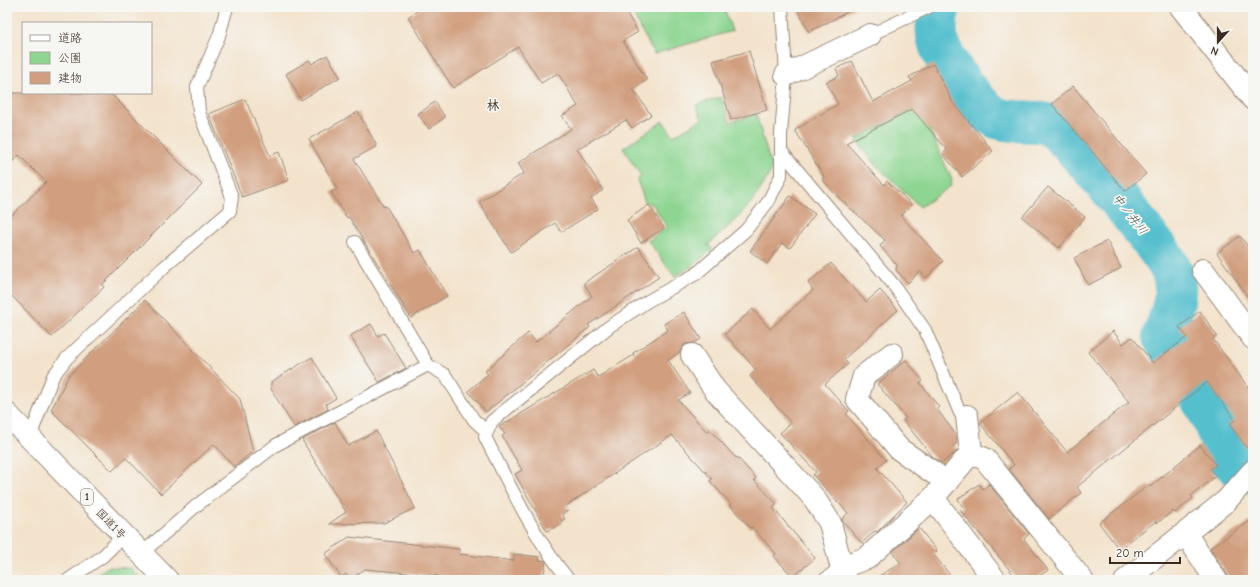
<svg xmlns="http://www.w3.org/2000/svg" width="1260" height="587" font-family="'Comic Neue','Klee One',sans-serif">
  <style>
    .green { fill: #8dd591; stroke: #648058 }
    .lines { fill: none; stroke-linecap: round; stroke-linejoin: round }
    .river { stroke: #54bfce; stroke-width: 42 }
    .building { fill: #d19f7f }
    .service-casing { stroke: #978675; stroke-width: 14 }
    .minor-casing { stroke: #978675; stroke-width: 24 }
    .trunk-casing { stroke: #978675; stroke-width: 24 }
    .service { stroke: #fff; stroke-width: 12 }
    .minor { stroke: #fff; stroke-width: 22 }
    .trunk { stroke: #fff; stroke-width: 22 }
    .labels { text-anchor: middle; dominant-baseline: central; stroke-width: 3.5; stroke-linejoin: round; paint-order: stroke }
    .shield { fill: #f6f6f2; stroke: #73675e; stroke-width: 1 }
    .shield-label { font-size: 10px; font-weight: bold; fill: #3b2a1e }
    .street-label { font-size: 11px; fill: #3b2a1e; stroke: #f6f6f2 }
    .water-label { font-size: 12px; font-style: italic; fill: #425753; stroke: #f6f6f2 }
    .quarter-label { font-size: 13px; font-weight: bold; fill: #3b2a1e; stroke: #f6f6f2 }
  </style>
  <rect width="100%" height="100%" fill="#f6f6f2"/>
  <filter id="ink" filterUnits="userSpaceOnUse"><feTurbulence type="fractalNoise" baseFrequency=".025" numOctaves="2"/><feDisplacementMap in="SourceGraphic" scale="8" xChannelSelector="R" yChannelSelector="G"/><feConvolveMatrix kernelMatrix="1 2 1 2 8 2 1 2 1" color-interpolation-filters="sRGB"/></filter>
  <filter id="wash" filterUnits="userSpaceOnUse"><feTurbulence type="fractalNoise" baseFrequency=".012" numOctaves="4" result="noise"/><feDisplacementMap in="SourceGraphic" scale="16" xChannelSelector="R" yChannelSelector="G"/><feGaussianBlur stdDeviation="0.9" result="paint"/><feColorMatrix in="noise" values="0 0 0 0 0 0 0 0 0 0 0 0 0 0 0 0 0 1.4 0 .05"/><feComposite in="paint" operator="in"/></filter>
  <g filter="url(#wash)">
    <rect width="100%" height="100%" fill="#f3e3cc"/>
    <!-- green -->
    <path class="green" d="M 629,7 L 724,7 L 732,31 L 654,54 Z
      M 721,97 L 730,122 L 756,114 L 772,169 C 754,205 737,219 708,245 L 713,249 L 696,263 L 675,277 L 648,241 L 667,227 L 653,205 L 645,202 L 637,180 L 641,176 L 623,148 L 663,121 L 673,136 L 702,119 L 696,105 Z
      M 919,106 L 952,180 L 951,186 L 920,207 L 875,164 L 856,139 Z
      M 108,567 L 130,568 L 141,580 L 88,580 Z"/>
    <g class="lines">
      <!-- river -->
      <path class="river" d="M 940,7 C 936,17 936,26 937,37 C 942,60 976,108 997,118 C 1013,124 1040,119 1051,126 C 1063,134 1073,147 1083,158 C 1106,183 1128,210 1148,237 C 1157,248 1169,262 1173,275 C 1180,295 1169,318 1163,337 L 1189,377 L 1212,418 L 1225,453 L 1237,466 L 1253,473"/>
    </g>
    <g id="blocks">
      <!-- building -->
      <path class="building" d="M 423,7 L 623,7 L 638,32 L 623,41 L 647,80 L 633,89 L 651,115 L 632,128 L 626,120 L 577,149 L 603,190 L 591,198 L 598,209 L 561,232 L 555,223 L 511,252 L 479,202 L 524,173 L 518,163 L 571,129 L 562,116 L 578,106 L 558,73 L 541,83 L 518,47 L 453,88 L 408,17 Z
        M 796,7 L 857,7 L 809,32 Z
        M 749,51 L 767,110 L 731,120 L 713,61 Z
        M 327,55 L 340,77 L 301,100 L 286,74 L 309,60 L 312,64 Z
        M 852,61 L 873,102 L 912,81 L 909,77 L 933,64 L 952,101 L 993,151 L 962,177 L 943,154 L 947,150 L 912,109 L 846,143 L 884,185 L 887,181 L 912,205 L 901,216 L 943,261 L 926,278 L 920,271 L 908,283 L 896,270 L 897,265 L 880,246 L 885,240 L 835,194 L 822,179 L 824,177 L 795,130 L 838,104 L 826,82 L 839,76 L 836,69 Z
        M 1073,86 L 1146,174 L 1125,191 L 1052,104 Z
        M 7,93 L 110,93 L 202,185 L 102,285 L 104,287 L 52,337 L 7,291 L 7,220 L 46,182 L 19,155 L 7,167 Z
        M 245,99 L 270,156 L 279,152 L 289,180 L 242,197 L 209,114 Z
        M 435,102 L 445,117 L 429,129 L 418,114 Z
        M 358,112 L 377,146 L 354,159 L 384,207 L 386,206 L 414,253 L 420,250 L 447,296 L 411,318 L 349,217 L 347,218 L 331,192 L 337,189 L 309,139 Z
        M 1048,187 L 1085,217 L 1059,248 L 1022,217 Z
        M 790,196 L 815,214 L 790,248 L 782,243 L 767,264 L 750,251 Z
        M 649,205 L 664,228 L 641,243 L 627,220 Z
        M 1240,236 L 1253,253 L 1253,304 L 1217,253 Z
        M 1107,241 L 1121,268 L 1088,285 L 1074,258 Z
        M 638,247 L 659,277 L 588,325 L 590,327 L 486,412 L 468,391 L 488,374 L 485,371 L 528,333 L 536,342 L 592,296 L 584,283 Z
        M 831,263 L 866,302 L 880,290 L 898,310 L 844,359 L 848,364 L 825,384 L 849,411 L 846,414 L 886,460 L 877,468 L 907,502 L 877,532 L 875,531 L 862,543 L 843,522 L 842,519 L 848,513 L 813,475 L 816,472 L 780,433 L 791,423 L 750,376 L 756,370 L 725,334 L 753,309 L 770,329 L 813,290 L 808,283 Z
        M 145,300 L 240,399 L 253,451 L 234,467 L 214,444 L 161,494 L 126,458 L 112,471 L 51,410 L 69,375 Z
        M 1200,311 L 1217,336 L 1213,339 L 1253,394 L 1253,456 L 1229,424 L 1235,420 L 1207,382 L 1077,487 L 1081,493 L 1049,519 L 1009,469 L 1014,465 L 980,423 L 1018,392 L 1067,452 L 1129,402 L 1088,352 L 1113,331 L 1123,344 L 1132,337 L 1153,363 L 1187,337 L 1179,327 Z
        M 684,312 L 701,339 L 694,343 L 685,344 L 680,352 L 668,360 L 690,393 L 678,400 L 707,432 L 709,429 L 736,458 L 737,457 L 756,478 L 754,480 L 777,504 L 773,508 L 815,558 L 793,577 L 774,556 L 776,554 L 752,527 L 750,528 L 730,505 L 731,504 L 710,481 L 712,479 L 672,435 L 566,506 L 568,510 L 562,514 L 565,519 L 561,521 L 563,523 L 547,531 L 515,474 L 522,470 L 502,436 L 505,434 L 499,427 L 593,370 L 598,377 L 634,355 L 633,353 L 668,330 L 664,324 Z
        M 371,324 L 378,336 L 384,333 L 406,368 L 379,382 L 350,336 Z
        M 312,357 L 336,398 L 326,404 L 328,409 L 294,427 L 271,389 L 271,382 Z
        M 906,360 L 923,381 L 920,383 L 939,407 L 937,409 L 956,435 L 957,443 L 953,446 L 957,451 L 942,463 L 933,457 L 903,420 L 906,418 L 877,384 Z
        M 335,422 L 348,446 L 376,431 L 415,508 L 384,523 L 329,524 L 346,512 L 302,440 Z
        M 1200,445 L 1216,465 L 1210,469 L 1216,476 L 1191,496 L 1193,498 L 1175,513 L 1173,511 L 1157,523 L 1156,521 L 1119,549 L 1099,523 L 1149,485 L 1150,487 Z
        M 979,484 L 983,489 L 989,484 L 1029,534 L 1024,539 L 1048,570 L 1034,580 L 1018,580 L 960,510 L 963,507 L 958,499 Z
        M 1253,519 L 1253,580 L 1231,580 L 1210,548 Z
        M 919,528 L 937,551 L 933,554 L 954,580 L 872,580 L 901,563 L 892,552 Z
        M 349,537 L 459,549 L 459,554 L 514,561 L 514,554 L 540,557 L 539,560 L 546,561 L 543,580 L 438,580 L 438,576 L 365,569 L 350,579 L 346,574 L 341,577 L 325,554 Z"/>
    </g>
  </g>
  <g filter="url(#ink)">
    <use href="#blocks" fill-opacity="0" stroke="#978675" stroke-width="1"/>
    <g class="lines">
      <!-- service casing -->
      <g class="service-casing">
        <path id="service" d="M 870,35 L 929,7
          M 783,153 L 893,284 L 925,330 L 960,413 L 967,416
          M 355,242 L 428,365 L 445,375 L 474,420 L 487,432
          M 30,437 L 53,376 L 67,358 L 163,268 L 230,211 L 232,197 L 199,112 L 197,87 L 219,36 L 227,7
          M 141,554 L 196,506 L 276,445 L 428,365
          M 68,580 L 103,556 L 123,536
          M 569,580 C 535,540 509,484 485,437 L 492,421 L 610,326 L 648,301 L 696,274 L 746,230 L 768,202 L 781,176 L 781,134 L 786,75 L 782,7
          M 824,580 L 841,567"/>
      </g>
      <!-- minor casing -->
      <g class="minor-casing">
        <path id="minor" d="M 1181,7 L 1253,99
          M 786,75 L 870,35
          M 1203,270 L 1253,338
          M 892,354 L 864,376 L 857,399 L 899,449 L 947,482
          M 692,355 L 715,390 L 814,498 L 830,523 L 845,580
          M 971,453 L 985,459 L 1082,580
          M 933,498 L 995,580
          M 1185,533 L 1216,580
          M 841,567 L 867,558 L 933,498 L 971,453 L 967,416
          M 1126,580 L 1226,501 L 1253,471"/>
      </g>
      <!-- trunk casing -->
      <g class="trunk-casing">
        <path id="trunk" d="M 7,414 L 167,580"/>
      </g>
      <!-- service -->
      <use href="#service" class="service"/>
      <!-- minor -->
      <use href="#minor" class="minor"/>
      <!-- trunk -->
      <use href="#trunk" class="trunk"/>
    </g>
  </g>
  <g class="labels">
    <!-- shield labels -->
    <rect class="shield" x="81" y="489" width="12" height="16" rx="3"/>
    <g class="shield-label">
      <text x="87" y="497">1</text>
    </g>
    <!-- street labels -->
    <g class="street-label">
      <text transform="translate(111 524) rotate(46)">国道1号</text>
    </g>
    <!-- water labels -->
    <g class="water-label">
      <text transform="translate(1130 214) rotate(52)">中ノ井川</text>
    </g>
    <!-- quarter labels -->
    <g class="quarter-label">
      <text x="493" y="105">林</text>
    </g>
  </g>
  <!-- margin -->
  <rect width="1260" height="587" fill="none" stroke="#f6f6f2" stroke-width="24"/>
  <!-- legend -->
  <rect x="22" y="22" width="130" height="72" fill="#f6f6f2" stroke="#aba49d"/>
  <rect x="30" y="35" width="20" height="6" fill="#ffffff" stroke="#aba49d"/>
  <text x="58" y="42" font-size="12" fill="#3b2a1e">道路</text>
  <rect x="30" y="52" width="20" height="12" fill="#8dd591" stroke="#aba49d"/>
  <text x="58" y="62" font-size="12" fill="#3b2a1e">公園</text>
  <rect x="30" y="72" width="20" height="12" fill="#d19f7f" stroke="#aba49d"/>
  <text x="58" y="82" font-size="12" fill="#3b2a1e">建物</text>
  <!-- north arrow -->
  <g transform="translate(1218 42) rotate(201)" stroke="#f6f6f2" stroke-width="3" paint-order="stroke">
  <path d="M0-3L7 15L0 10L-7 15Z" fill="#3b2a1e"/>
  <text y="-6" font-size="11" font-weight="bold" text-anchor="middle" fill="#3b2a1e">N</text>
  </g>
  <!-- scale -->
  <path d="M1110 557v6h70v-6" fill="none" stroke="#3b2a1e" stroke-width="2"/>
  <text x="1116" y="557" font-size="12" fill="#3b2a1e" stroke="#f6f6f2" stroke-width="3" paint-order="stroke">20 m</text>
</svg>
